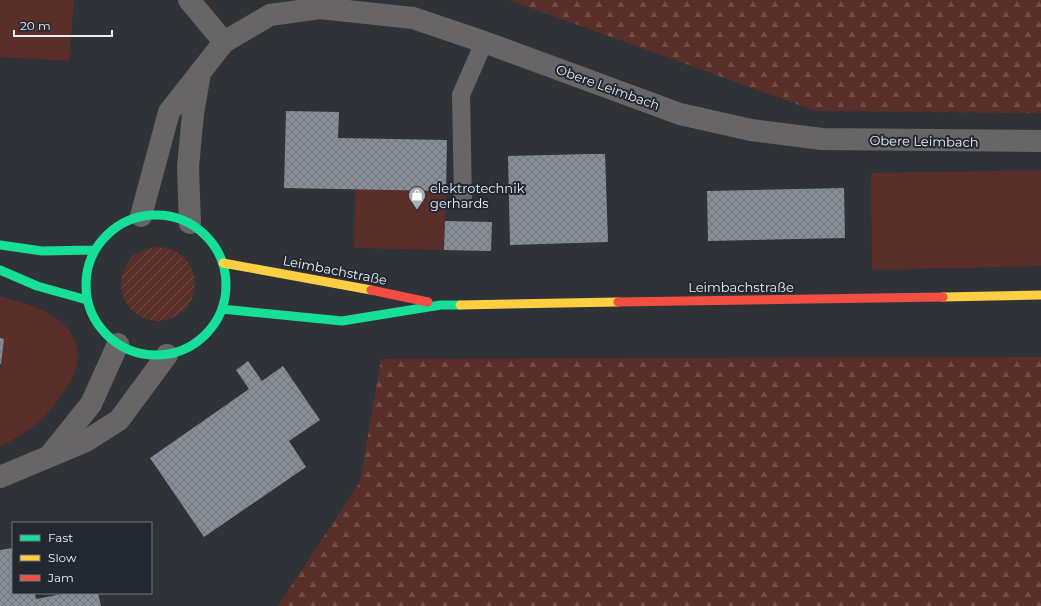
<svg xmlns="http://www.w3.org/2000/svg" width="1041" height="606" font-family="Montserrat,sans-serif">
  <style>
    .grass { fill: #5a2e29 }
    .forest { fill: url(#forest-firs) }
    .garden { fill: url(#garden-furrows) }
    .building { fill: url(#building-cross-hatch) }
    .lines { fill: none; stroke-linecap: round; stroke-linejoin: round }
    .lane { stroke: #676566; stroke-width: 18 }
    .street { stroke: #676566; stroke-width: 22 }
    .fast { stroke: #16e098; stroke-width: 9 }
    .slow { stroke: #ffcf43; stroke-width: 9 }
    .jam { stroke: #f24e42; stroke-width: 9 }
    .labels { text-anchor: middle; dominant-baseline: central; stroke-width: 4; stroke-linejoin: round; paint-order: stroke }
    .street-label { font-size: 13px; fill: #e9eef4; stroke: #222832 }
    .poi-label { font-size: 13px; fill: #e9eef4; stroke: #222832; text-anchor: start }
  </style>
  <defs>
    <pattern id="forest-firs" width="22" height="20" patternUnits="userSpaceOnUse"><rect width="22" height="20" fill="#5a2e29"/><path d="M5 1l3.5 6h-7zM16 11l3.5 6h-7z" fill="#724d49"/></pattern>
    <pattern id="garden-furrows" width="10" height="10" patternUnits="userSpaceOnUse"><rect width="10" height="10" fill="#5a2e29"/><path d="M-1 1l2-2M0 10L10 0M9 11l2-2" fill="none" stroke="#724d49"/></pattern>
    <pattern id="building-cross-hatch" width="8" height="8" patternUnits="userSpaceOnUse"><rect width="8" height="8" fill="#868e98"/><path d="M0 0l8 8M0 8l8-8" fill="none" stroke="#70757c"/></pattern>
  </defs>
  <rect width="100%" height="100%" fill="#2f3338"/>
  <!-- grass -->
  <path class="grass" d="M 0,0 L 74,0 L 69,61 L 0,57 Z
    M 1041,170 L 1041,266 L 872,270 L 871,173 Z
    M 355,189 L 446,191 L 444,250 L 354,248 Z
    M 0,296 C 19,302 41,306 57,319 C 91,344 78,377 55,404 C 50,410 45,417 39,422 C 28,432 13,439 0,447 L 0,372 L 4,339 L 0,338 Z"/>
  <!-- forest -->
  <path class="forest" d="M 509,0 L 1041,0 L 1041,113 L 816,111 Z
    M 1041,357 L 1041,606 L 278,606 L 360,482 L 381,359 Z"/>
  <!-- garden -->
  <path class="garden" d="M121 284a37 37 0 1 1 74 0a37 37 0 1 1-74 0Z"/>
  <!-- building -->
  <path class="building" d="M 286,111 L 339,112 L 338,138 L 447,140 L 446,191 L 284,188 Z
    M 590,154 L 605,154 L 608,242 L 510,245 L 508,156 Z
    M 844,188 L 845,238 L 708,241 L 707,191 Z
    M 445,221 L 492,222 L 491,251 L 444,250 Z
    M 0,338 L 4,339 L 1,364 L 0,364 Z
    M 248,361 L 262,381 L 283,366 L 320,420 L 289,441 L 306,467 L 204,537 L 150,458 L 249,389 L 236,370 Z
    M 13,548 L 13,593 L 35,593 L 36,599 L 67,593 L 98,593 L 101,606 L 0,606 L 0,550 Z"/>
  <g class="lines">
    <!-- lane -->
    <path class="lane" d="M 463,200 L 461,95 L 484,42"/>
    <!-- street -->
    <path class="street" d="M 189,0 L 224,42
      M 141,216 L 169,112 L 224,42 L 270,15 L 320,8 L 413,18 L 484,42 L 680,114 L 751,130 L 822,139 L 1041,141
      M 190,223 L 188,167 L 193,114 L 200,73
      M 50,455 L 91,404 L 118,344
      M 0,477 L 86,441 L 119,420 L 167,355"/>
    <!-- fast -->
    <path class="fast" d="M86 285a70 70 0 1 1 140 0a70 70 0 1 1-140 0Z
      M 0,245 L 42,251 L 94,250
      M 0,270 L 37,286 L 87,300
      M 222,309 L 342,321 L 441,305 L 460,305"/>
    <!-- slow -->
    <path class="slow" d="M 223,263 L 371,290
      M 943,297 L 1041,295
      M 460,305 L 618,302"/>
    <!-- jam -->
    <path class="jam" d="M 371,290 L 428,302
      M 618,302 L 943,297"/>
  </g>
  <!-- icons -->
  <defs>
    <g id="shop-pin" transform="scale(0.9)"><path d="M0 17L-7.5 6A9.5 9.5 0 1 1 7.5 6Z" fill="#a8adb2" stroke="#222832"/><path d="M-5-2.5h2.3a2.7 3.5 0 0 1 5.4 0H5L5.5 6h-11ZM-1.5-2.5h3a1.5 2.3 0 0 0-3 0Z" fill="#fff"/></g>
  </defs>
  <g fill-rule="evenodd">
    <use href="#shop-pin" x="417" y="195"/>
  </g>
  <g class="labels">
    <!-- street labels -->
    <g class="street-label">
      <text transform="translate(608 87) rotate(20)">Obere Leimbach</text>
      <text transform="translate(924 141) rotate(1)">Obere Leimbach</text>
      <text transform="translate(335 270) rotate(11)">Leimbachstraße</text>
      <text x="741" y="287">Leimbachstraße</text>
    </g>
    <!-- poi labels -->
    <g class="poi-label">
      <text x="430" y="188">elektrotechnik<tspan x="430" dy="15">gerhards</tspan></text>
    </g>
  </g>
  <!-- legend -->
  <rect x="12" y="522" width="140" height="72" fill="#222832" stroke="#727780"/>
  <rect x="20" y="535" width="20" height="6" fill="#16e098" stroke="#727780"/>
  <text x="48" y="542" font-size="12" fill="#e9eef4">Fast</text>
  <rect x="20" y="555" width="20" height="6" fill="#ffcf43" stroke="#727780"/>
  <text x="48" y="562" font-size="12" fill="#e9eef4">Slow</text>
  <rect x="20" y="575" width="20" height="6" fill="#f24e42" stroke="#727780"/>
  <text x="48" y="582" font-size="12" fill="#e9eef4">Jam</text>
  <!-- scale -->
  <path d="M14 30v6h98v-6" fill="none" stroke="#e9eef4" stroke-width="2"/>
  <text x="20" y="30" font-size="12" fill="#e9eef4" stroke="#222832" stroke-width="3" paint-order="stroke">20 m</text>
</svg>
